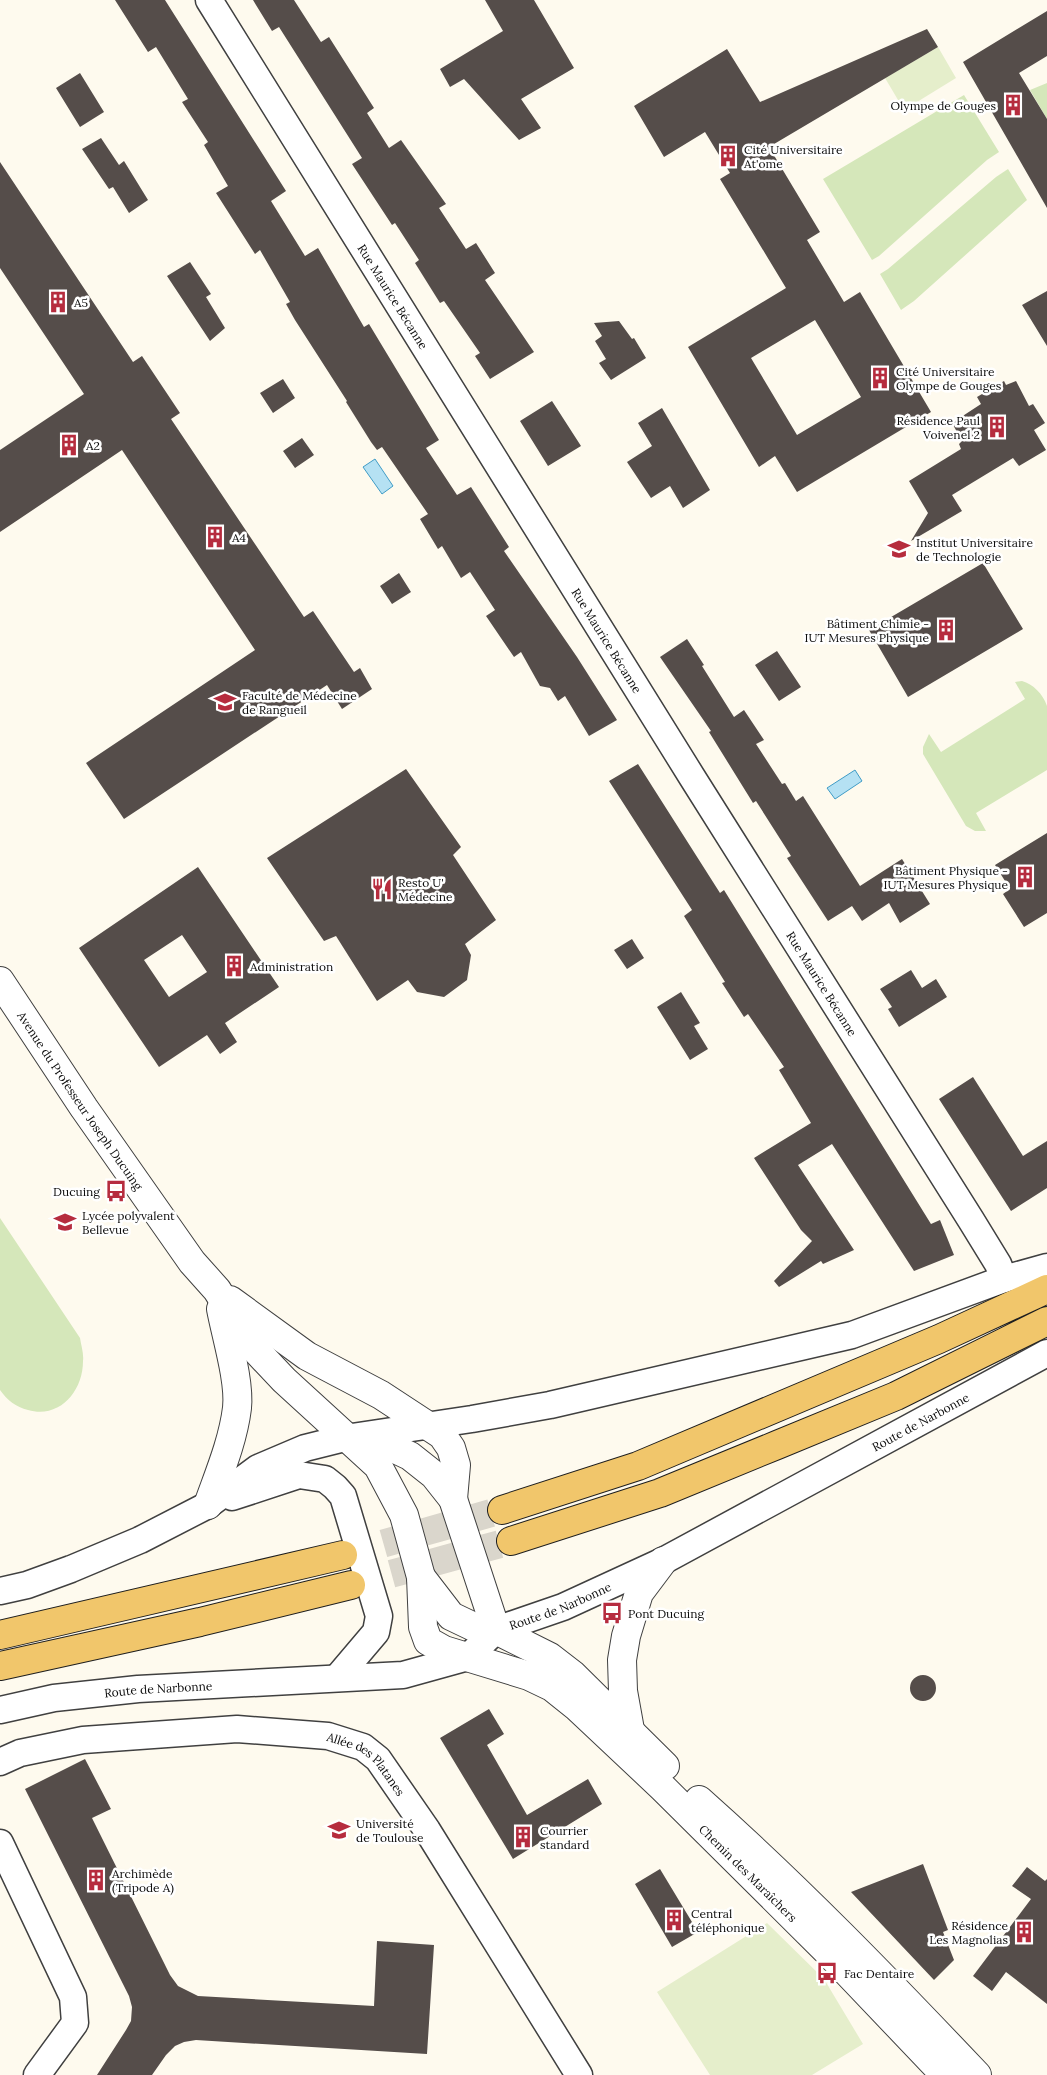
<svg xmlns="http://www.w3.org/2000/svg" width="1047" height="2075" font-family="Lora,serif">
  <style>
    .green { fill: #d5e7ba }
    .pitch { fill: #e5eecb }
    .water { fill: #b5e1f3; stroke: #409cc6 }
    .building { fill: #554d4a; fill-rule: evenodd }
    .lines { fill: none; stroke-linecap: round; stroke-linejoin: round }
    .primary-tunnel { stroke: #dad6cc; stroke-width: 28; stroke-dasharray: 28 14; stroke-linecap: butt }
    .minor-casing { stroke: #404040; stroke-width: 29 }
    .tertiary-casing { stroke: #404040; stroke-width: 30 }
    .primary-casing { stroke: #1e1e1e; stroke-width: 30 }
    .minor { stroke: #fff; stroke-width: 26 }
    .tertiary { stroke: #fff; stroke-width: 28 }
    .primary { stroke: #f1c66b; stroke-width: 28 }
    .labels { text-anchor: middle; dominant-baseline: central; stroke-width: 5; stroke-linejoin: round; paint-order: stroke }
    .poi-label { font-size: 12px; fill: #0d0d0d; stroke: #fff; text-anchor: start }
    .street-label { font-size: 12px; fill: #0d0d0d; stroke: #fff }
  </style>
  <rect width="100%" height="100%" fill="#fefaee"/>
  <!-- green -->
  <path class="green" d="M 1047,83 L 1047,119 L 1030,90 Z
    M 964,95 L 999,152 L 987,160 L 879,256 L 872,260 L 823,179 Z
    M 1008,169 L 1027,200 L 914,301 L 901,310 L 880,274 L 888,269 L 996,177 Z
    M 1022,681 C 1033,684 1043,694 1047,706 C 1047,716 1047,757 1047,770 L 976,813 L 986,831 L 975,831 L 966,826 L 923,754 L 923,747 L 929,734 L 941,752 L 1025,699 L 1015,682 Z
    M 0,1218 L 80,1338 C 81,1345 84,1354 83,1361 C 83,1392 59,1419 28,1410 C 16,1407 7,1400 0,1390 Z"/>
  <!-- pitch -->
  <path class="pitch" d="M 938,47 L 956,78 L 904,110 L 885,78 Z
    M 767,1923 L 824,1979 L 863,2044 L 812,2075 L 710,2075 L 657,1992 Z"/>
  <!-- water -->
  <path class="water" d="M 375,459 L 393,486 L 382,494 L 363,467 Z
    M 855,770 L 862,781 L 835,799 L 827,788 Z"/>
  <!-- building -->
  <path class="building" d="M 115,0 L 165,0 L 286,191 L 271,201 L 305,256 L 318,248 L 364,327 L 369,324 L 439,440 L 426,448 L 457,495 L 471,487 L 509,547 L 504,551 L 577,657 L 617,720 L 589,736 L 565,696 L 558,701 L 550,688 L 540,686 L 521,652 L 514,657 L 486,616 L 495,610 L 470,572 L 461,578 L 442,546 L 438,549 L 420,519 L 428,514 L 382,447 L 377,450 L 371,442 L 346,402 L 347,401 L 295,320 L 286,304 L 290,302 L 260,250 L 255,254 L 216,193 L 228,186 L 204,145 L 208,142 L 182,102 L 188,99 L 156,47 L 148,52 Z
    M 253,0 L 294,0 L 321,42 L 329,37 L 374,108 L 367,113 L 389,148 L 401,140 L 446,204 L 439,208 L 466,249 L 476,243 L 495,273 L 485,280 L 534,352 L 490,379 L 475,356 L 480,353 L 444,301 L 440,303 L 415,263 L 419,260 L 395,223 L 392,225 L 352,164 L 362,158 L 279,27 L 272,31 Z
    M 485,0 L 534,0 L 574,68 L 521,99 L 541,128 L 519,140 L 464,79 L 450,87 L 440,69 L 503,31 Z
    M 1047,11 L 1047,56 L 1019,73 L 1047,119 L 1047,208 L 963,62 Z
    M 927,29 L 938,47 L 769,147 L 820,232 L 807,240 L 844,302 L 860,292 L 931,412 L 797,492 L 775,456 L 759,467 L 688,347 L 786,288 L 720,179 L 730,173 L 705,132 L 664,157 L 634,106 L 727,49 L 760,102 ZM 815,320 L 861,397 L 797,435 L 751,358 Z
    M 80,73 L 104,112 L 80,127 L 56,88 Z
    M 101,138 L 119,165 L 124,161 L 148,200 L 129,213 L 113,187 L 109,189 L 82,149 Z
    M 0,162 L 133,362 L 142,356 L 180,413 L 171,419 L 304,617 L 313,611 L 354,672 L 360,668 L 372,689 L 342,709 L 327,685 L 124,819 L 86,763 L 255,650 L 122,450 L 0,532 L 0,450 L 84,394 L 0,268 Z
    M 190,262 L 211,294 L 206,297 L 225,328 L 210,341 L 167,276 Z
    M 1047,291 L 1047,346 L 1022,305 Z
    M 619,321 L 632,339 L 634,338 L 646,358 L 611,380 L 599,363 L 606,359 L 595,341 L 602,336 L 594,323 Z
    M 283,379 L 295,398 L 273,413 L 260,393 Z
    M 1004,381 L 1006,385 L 1016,381 L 1029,406 L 1033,404 L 1045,423 L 1034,430 L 1046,450 L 1019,466 L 1013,458 L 952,495 L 962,511 L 911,541 L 928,513 L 909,481 L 961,449 L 959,444 L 962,441 L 952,423 L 981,404 L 977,397 Z
    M 552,401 L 581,446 L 548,466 L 520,421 Z
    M 662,408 L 710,490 L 683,508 L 670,486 L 651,498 L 627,462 L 652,446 L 638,423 Z
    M 302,438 L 314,455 L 295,468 L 283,451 Z
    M 983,563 L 1023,629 L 908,697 L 869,630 Z
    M 399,573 L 411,592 L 392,604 L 380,586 Z
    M 687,639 L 704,665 L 702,666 L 734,717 L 744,710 L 764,740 L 756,744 L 782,784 L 785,783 L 796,801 L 803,796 L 860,886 L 902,859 L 930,904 L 900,923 L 889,903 L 862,921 L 852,906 L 828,921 L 787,858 L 791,856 L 756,801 L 753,803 L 709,732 L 711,731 L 660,657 Z
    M 777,651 L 801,687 L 779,701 L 755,665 Z
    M 638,764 L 720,893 L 724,890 L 931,1224 L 940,1220 L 954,1255 L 914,1271 L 832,1144 L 798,1165 L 854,1250 L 823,1264 L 821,1261 L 779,1287 L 774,1281 L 812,1241 L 801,1230 L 754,1158 L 811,1123 L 779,1070 L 784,1067 L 748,1014 L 744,1017 L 722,983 L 725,982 L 684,916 L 692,910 L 609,781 Z
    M 406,769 L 461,847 L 453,855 L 496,920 L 465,944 L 471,955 L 467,980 L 444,997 L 417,992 L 408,980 L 377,1001 L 336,936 L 324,941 L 267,858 Z
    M 1047,833 L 1047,913 L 1024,927 L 1003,894 L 1010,889 L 995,865 Z
    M 198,867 L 279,987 L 225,1023 L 237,1042 L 220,1054 L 207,1035 L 159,1067 L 79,948 ZM 182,935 L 207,972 L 169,997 L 144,960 Z
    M 632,939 L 644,958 L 627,969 L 614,950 Z
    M 911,970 L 922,988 L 936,979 L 947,997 L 899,1027 L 888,1009 L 892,1007 L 880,989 Z
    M 681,992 L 700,1023 L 694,1026 L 708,1049 L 690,1060 L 657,1007 Z
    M 973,1077 L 1023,1156 L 1047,1141 L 1047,1188 L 1011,1211 L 939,1099 Z
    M910 1688a13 13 0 1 1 26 0a13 13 0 1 1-26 0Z
    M 489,1709 L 504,1734 L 487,1745 L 527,1815 L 588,1779 L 602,1804 L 513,1859 L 440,1738 Z
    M 85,1759 L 111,1809 L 92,1818 L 170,1975 L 178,1986 L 198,1996 L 374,2006 L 377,1941 L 434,1945 L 427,2054 L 196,2040 L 184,2042 L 175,2046 L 166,2055 L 152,2075 L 97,2075 L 126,2030 L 131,2021 L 132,2007 L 129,1996 L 25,1789 Z
    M 923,1864 L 948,1930 L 943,1932 L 954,1960 L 934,1980 L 851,1892 Z
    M 1027,1867 L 1045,1881 L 1047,1879 L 1047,2004 L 1006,1972 L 992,1991 L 973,1976 L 1031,1899 L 1012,1886 Z
    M 660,1869 L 698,1932 L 672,1947 L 635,1884 Z"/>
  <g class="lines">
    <!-- primary-tunnel -->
    <path class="primary-tunnel" d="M 343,1555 L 502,1510
      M 351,1585 L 511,1541"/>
    <!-- minor casing -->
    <g class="minor-casing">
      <g id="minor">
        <path id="s1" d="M 209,0 L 692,777 L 971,1220 L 998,1264 L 1004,1279"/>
        <path d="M 232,1497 L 299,1475 L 325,1479 L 335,1487 L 343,1496 L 379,1616 L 376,1632 L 337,1678"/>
        <path d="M 0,1591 L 27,1585 L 71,1569 L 140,1540 L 208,1505 L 258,1468 L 305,1448 L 345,1438 L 472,1419 L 550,1405 L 852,1335 L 1004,1279 L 1047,1267"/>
        <path id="s2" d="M 0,1710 L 54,1698 L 138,1689 L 403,1675 L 468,1657 L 496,1630 L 563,1607 L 663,1561 L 1047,1353"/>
        <path id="s3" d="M 0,1762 L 20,1753 L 83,1740 L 237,1729 L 328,1736 L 363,1747 L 378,1759 L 427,1830 L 579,2075"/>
        <path d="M 0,1843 L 73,1997 L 75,2023 L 37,2075"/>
      </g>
    </g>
    <!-- tertiary casing -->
    <g class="tertiary-casing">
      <g id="tertiary">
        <path id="s4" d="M 0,981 L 84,1108 L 192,1262 L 217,1290 L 251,1345 L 284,1380 L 378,1466 L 404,1515 L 421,1577 L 423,1627 L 428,1641 L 444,1650 L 529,1676 L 552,1687 L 577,1707 L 663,1788 L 826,1950 L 945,2075"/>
        <path d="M 230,1300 L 307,1356 L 381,1395 L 442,1435 L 451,1448 L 456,1465 L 453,1499"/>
        <path d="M 346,1438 L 393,1448 L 410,1456 L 434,1475 L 453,1499 L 496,1630"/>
        <path d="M 208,1505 C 219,1474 233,1441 237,1408 C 240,1381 226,1336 221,1309"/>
        <path d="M 421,1577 L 451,1616 L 474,1627 L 496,1630 L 550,1657 L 572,1674 L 665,1766"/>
        <path d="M 630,1730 L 623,1691 L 622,1660 L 626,1636 L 639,1593 L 663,1561"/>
        <path d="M 699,1800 C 797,1887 887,1980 977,2075"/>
      </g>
    </g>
    <!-- primary casing -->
    <g class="primary-casing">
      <path id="primary" d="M 502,1510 L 638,1466 L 939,1339 L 1047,1289
        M 511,1541 L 660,1493 L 777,1445 L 896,1396 L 1047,1321
        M 0,1635 L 343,1555
        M 0,1666 L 200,1622 L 351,1585"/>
    </g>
    <!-- minor -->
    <use href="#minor" class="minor"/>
    <!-- tertiary -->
    <use href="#tertiary" class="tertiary"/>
    <!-- primary -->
    <use href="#primary" class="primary"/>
  </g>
  <!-- icons -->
  <defs>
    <g id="building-bare" transform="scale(1.725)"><path d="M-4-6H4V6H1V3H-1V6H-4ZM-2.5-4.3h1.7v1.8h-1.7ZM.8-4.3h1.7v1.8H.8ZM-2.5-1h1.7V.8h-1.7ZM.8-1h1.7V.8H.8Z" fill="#b62c3e" stroke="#fff" stroke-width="2.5" paint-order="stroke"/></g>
    <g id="university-bare" transform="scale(1.725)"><path d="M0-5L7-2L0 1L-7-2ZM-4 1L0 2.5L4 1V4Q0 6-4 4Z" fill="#b62c3e" stroke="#fff" stroke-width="2.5" paint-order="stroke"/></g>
    <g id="restaurant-bare" transform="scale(1.725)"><path d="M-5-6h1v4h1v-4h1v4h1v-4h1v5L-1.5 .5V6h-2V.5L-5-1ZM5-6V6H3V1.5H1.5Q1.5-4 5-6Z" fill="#b62c3e" stroke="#fff" stroke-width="2.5" paint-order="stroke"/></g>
    <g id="bus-bare" transform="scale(1.725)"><path d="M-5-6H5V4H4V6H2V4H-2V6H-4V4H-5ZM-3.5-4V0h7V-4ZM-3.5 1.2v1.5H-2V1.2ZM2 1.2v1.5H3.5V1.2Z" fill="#b62c3e" stroke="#fff" stroke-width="2.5" paint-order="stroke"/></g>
    <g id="school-bare" transform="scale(1.725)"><path d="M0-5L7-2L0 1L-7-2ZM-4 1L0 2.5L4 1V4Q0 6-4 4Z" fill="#b62c3e" stroke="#fff" stroke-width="2.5" paint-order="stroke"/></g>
  </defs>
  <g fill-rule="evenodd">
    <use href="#building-bare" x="1013" y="105"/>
    <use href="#building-bare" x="728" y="156"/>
    <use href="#building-bare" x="58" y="302"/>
    <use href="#building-bare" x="880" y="378"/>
    <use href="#building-bare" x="997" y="427"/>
    <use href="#building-bare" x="69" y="445"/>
    <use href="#building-bare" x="215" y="537"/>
    <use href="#university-bare" x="899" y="549"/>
    <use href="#building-bare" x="946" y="630"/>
    <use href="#university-bare" x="225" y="702"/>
    <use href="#building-bare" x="1025" y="877"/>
    <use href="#restaurant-bare" x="382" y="889"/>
    <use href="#building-bare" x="234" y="966"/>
    <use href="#bus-bare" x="116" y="1191"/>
    <use href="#school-bare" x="65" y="1222"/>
    <use href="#bus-bare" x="612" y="1613"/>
    <use href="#university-bare" x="339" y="1830"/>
    <use href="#building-bare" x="523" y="1837"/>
    <use href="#building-bare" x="96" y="1880"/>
    <use href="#building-bare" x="674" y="1920"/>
    <use href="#building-bare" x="1024" y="1932"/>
    <use href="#bus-bare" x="827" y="1973"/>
  </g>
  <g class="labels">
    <!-- poi labels -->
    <g class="poi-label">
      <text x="996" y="105" text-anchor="end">Olympe de Gouges</text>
      <text x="744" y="149">Cité Universitaire<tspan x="744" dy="14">At'ome</tspan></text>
      <text x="74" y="302">A5</text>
      <text x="896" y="371">Cité Universitaire<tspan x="896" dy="14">Olympe de Gouges</tspan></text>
      <text x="980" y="420" text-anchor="end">Résidence Paul<tspan x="980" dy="14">Voivenel 2</tspan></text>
      <text x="86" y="445">A2</text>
      <text x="232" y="537">A4</text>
      <text x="916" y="542">Institut Universitaire<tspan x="916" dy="14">de Technologie</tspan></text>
      <text x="929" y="623" text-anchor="end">Bâtiment Chimie -<tspan x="929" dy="14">IUT Mesures Physique</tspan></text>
      <text x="242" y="695">Faculté de Médecine<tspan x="242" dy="14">de Rangueil</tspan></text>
      <text x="1008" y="870" text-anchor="end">Bâtiment Physique -<tspan x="1008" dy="14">IUT Mesures Physique</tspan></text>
      <text x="398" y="882">Resto U'<tspan x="398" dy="14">Médecine</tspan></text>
      <text x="250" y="966">Administration</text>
      <text x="100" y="1191" text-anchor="end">Ducuing</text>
      <text x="82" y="1215">Lycée polyvalent<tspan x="82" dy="14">Bellevue</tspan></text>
      <text x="628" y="1613">Pont Ducuing</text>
      <text x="356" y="1823">Université<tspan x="356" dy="14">de Toulouse</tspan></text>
      <text x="540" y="1830">Courrier<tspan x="540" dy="14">standard</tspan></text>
      <text x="112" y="1873">Archimède<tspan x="112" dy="14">(Tripode A)</tspan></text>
      <text x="691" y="1913">Central<tspan x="691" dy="14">téléphonique</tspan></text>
      <text x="1008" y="1925" text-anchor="end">Résidence<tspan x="1008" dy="14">Les Magnolias</tspan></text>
      <text x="844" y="1973">Fac Dentaire</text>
    </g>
    <!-- street labels -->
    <g class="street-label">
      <text stroke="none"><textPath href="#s1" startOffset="349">Rue Maurice Bécanne</textPath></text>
      <text stroke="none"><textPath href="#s1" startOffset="754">Rue Maurice Bécanne</textPath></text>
      <text stroke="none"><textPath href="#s1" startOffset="1159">Rue Maurice Bécanne</textPath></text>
      <text stroke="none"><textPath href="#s4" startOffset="144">Avenue du Professeur Joseph Ducuing</textPath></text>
      <text stroke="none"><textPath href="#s2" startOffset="985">Route de Narbonne</textPath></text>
      <text stroke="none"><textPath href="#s2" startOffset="580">Route de Narbonne</textPath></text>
      <text stroke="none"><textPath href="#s2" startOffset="160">Route de Narbonne</textPath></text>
      <text stroke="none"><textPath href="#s3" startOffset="381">Allée des Platanes</textPath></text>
      <text stroke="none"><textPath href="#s4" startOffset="1206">Chemin des Maraîchers</textPath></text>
    </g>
  </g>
</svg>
